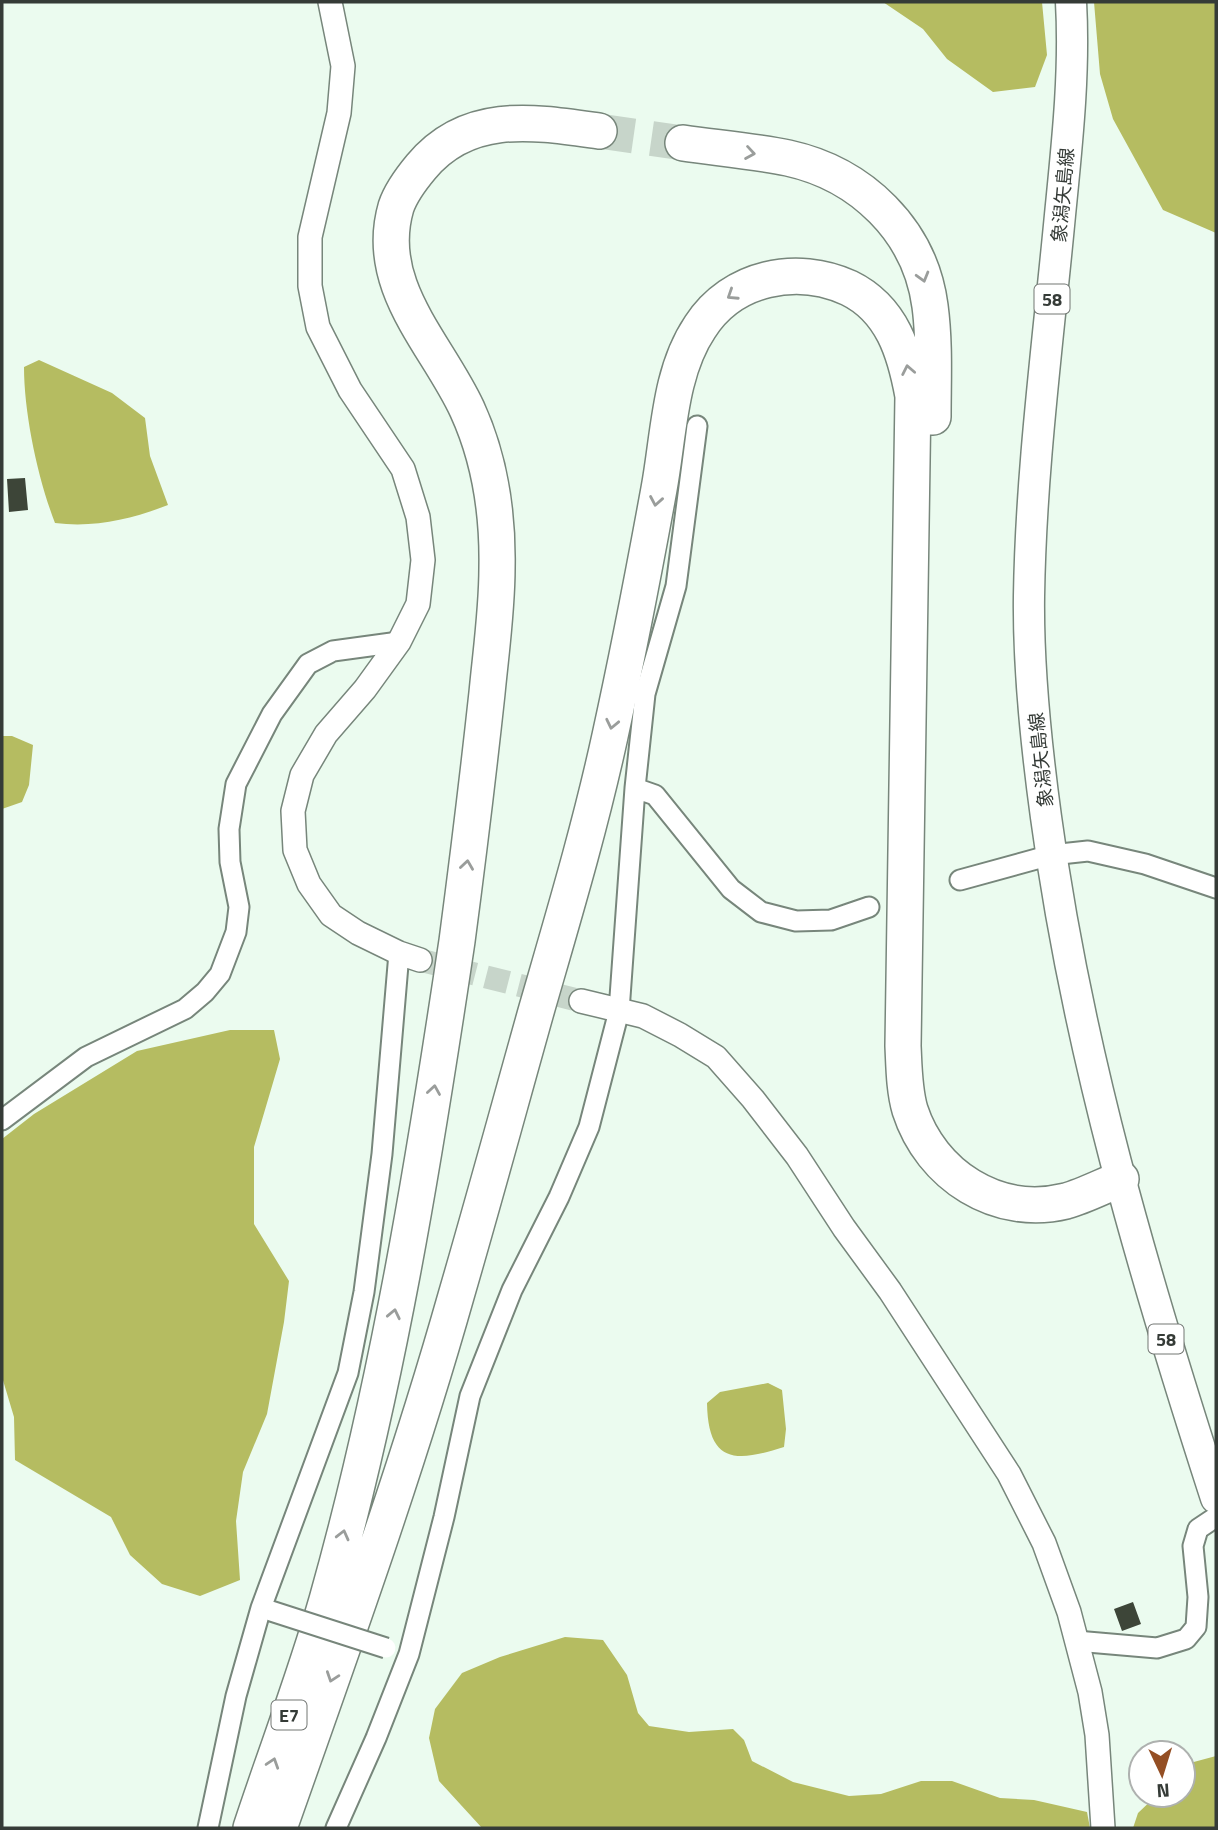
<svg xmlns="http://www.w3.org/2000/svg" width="1218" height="1830" font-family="'Titillium Web','Noto Sans JP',sans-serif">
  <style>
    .forest { fill: #b5bc61 }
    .building { fill: #3d4538 }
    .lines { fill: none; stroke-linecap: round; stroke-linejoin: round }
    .tertiary-tunnel { stroke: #c7d5ca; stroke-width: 23; stroke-dasharray: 23 11; stroke-linecap: butt }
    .motorway-tunnel { stroke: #c7d5ca; stroke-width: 35; stroke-dasharray: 35 18; stroke-linecap: butt }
    .minor-casing { stroke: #77867b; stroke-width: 23 }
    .tertiary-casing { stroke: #77867b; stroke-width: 26 }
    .primary-casing { stroke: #77867b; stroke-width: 33 }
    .motorway-casing { stroke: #77867b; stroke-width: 38 }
    .minor { stroke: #fff; stroke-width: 19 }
    .tertiary { stroke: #fff; stroke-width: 23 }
    .primary { stroke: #fff; stroke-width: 30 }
    .motorway { stroke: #fff; stroke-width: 35 }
    .minor-bridge-casing { stroke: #77867b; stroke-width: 23; stroke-linecap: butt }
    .minor-bridge { stroke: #fff; stroke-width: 19 }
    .oneway { stroke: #9a9d9b }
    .labels { text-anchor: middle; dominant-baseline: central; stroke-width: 7; stroke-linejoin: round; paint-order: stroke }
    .shield { fill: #fff; stroke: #727673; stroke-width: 2 }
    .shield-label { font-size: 18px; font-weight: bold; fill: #353b37 }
    .street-label { font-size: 19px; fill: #353b37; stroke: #fff }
  </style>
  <rect width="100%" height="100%" fill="#ebfbef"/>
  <!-- forest -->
  <path class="forest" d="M 883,2 L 1042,2 L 1047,55 L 1035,87 L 993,92 L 947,59 L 923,29 Z
    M 1094,2 L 1216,2 L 1216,233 L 1163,210 L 1113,119 L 1100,74 Z
    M 39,360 L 112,393 L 145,418 L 150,456 L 168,505 C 132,519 95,528 55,523 C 38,479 24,414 24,367 Z
    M 2,736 L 12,736 L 33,745 L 29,785 L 22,802 L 2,809 Z
    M 230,1030 L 274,1030 L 280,1059 L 254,1147 L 254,1224 L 289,1281 L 284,1322 L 267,1414 L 243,1472 L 236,1521 L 240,1580 L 200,1596 L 162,1584 L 130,1555 L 111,1517 L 15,1460 L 14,1417 L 2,1377 L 2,1139 L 34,1114 L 137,1051 Z
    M 768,1383 L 782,1390 L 786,1429 L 784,1447 C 735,1463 708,1463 707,1403 L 720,1392 Z
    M 565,1637 L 603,1640 L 627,1675 L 638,1713 L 649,1726 L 689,1732 L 733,1729 L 744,1740 L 752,1761 L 793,1782 L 849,1796 L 881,1794 L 921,1781 L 952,1781 L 1000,1798 L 1034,1800 L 1087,1812 L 1090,1828 L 482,1828 L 439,1781 L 429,1738 L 435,1709 L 462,1673 L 500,1657 Z
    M 1216,1756 L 1216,1828 L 1133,1828 L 1138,1813 L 1157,1795 L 1183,1795 L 1183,1770 L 1190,1763 Z"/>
  <!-- building -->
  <path class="building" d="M 25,478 L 28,510 L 9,512 L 7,479 Z
    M 1133,1602 L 1141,1624 L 1122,1631 L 1114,1609 Z"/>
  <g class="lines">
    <!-- tertiary-tunnel -->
    <path class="tertiary-tunnel" d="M 420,960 L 581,1001"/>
    <!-- motorway-tunnel -->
    <path class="motorway-tunnel" d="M 599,131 L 683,143"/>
    <!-- minor casing -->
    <g class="minor-casing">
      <path id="minor" d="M 635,788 L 655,795 L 731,889 L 761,912 L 796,921 L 831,920 L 869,907
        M 960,880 L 1051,855 L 1088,851 L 1145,864 L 1216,888
        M 2,1120 L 86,1057 L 185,1009 L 205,992 L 220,974 L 236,932 L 239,907 L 230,862 L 229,829 L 236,784 L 272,714 L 308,664 L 333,651 L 399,642
        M 1076,1641 L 1157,1648 L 1186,1639 L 1196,1627 L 1198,1597 L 1193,1546 L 1198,1529 L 1216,1517
        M 208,1828 L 236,1696 L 261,1608 L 348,1373 L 364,1292 L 382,1154 L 399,953
        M 336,1828 L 376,1738 L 409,1654 L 444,1517 L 470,1396 L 512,1290 L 559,1197 L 589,1127 L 619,1011 L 635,788 L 645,694 L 676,586 L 697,426"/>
    </g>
    <!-- tertiary casing -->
    <g class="tertiary-casing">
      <path id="tertiary" d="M 330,2 L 343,66 L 339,113 L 310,237 L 310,286 L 318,327 L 350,390 L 403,469 L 418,517 L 423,560 L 418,604 L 399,642 L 365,689 L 326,734 L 302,775 L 293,811 L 295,850 L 309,884 L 331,915 L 358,933 L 399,953 L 420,960
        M 581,1001 L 643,1016 L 680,1035 L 716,1057 L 753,1099 L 797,1156 L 844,1228 L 890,1291 L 1009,1474 L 1044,1543 L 1069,1612 L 1090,1692 L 1097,1735 L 1103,1828"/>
    </g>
    <!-- primary casing -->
    <g class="primary-casing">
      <path id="primary" d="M 1071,2 C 1075,73 1067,144 1060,215 C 1048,342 1031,469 1029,596 C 1028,670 1036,744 1046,817 C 1077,1049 1144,1276 1216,1498"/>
    </g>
    <!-- motorway casing -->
    <g class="motorway-casing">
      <path id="motorway" d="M 683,143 C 718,148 754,151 788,158 C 861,174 920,230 930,306 C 935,343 933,380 933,417
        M 251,1828 C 276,1752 305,1677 327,1600 C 388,1384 424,1162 457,941 C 468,858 478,776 487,693 C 491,651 497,610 497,568 C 498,514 490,459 467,409 C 437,344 373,286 396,207 C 401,192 411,179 421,167 C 468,110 535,122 599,131
        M 279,1828 C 341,1652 405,1476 456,1296 C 484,1200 510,1104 537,1008 C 563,918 590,828 610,736 C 628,654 644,571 659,489 C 669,435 669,373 700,327 C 732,277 797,264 849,288 C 892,309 905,352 913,396 L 903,1046 C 904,1066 904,1090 910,1110 C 931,1175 997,1218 1066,1201 C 1084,1196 1103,1186 1121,1179"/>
    </g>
    <!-- minor -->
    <use href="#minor" class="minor"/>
    <!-- tertiary -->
    <use href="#tertiary" class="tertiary"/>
    <!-- primary -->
    <use href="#primary" class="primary"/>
    <!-- motorway -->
    <use href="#motorway" class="motorway"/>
    <!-- minor-bridge casing -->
    <g class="minor-bridge-casing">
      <path id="minor-bridge" d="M 271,1611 L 386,1648"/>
    </g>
    <!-- minor-bridge -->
    <use href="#minor-bridge" class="minor-bridge"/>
  </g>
  <!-- one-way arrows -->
  <defs><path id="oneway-chevron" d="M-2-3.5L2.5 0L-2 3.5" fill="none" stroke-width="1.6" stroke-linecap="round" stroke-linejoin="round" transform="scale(1.75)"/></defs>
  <g class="oneway">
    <use href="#oneway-chevron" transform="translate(750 153) rotate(9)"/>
    <use href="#oneway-chevron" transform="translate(923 277) rotate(74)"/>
    <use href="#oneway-chevron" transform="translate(732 295) rotate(147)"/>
    <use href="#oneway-chevron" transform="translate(908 370) rotate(-101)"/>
    <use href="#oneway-chevron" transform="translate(656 501) rotate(100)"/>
    <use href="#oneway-chevron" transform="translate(612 724) rotate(102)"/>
    <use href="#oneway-chevron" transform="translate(467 865) rotate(-82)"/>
    <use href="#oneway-chevron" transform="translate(434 1090) rotate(-81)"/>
    <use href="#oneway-chevron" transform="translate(394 1314) rotate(-78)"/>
    <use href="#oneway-chevron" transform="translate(343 1535) rotate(-76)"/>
    <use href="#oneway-chevron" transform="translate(332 1677) rotate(109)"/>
    <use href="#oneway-chevron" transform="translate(273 1763) rotate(-72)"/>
  </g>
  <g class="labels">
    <!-- shield labels -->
    <g class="shield">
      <rect x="1034.5" y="284.5" width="35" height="29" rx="5"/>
      <rect x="1148.5" y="1324.5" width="35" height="29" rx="5"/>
      <rect x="271.5" y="1700.5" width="35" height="29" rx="5"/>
    </g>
    <g class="shield-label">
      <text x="1052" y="299">58</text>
      <text x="1166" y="1339">58</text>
      <text x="289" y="1715">E7</text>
    </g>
    <!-- street labels -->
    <g class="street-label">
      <text transform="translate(1062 195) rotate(-85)">象潟矢島線</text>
      <text transform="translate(1040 760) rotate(-96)">象潟矢島線</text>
    </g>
  </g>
  <!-- border -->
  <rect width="1218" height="1830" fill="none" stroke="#353b37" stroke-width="7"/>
  <!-- north arrow -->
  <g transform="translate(1162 1774) rotate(176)"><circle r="33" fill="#ffffff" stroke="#aeb1af" stroke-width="2"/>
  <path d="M0-5L12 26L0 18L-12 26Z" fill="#944f24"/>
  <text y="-10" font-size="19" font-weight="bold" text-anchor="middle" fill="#353b37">N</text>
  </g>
</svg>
